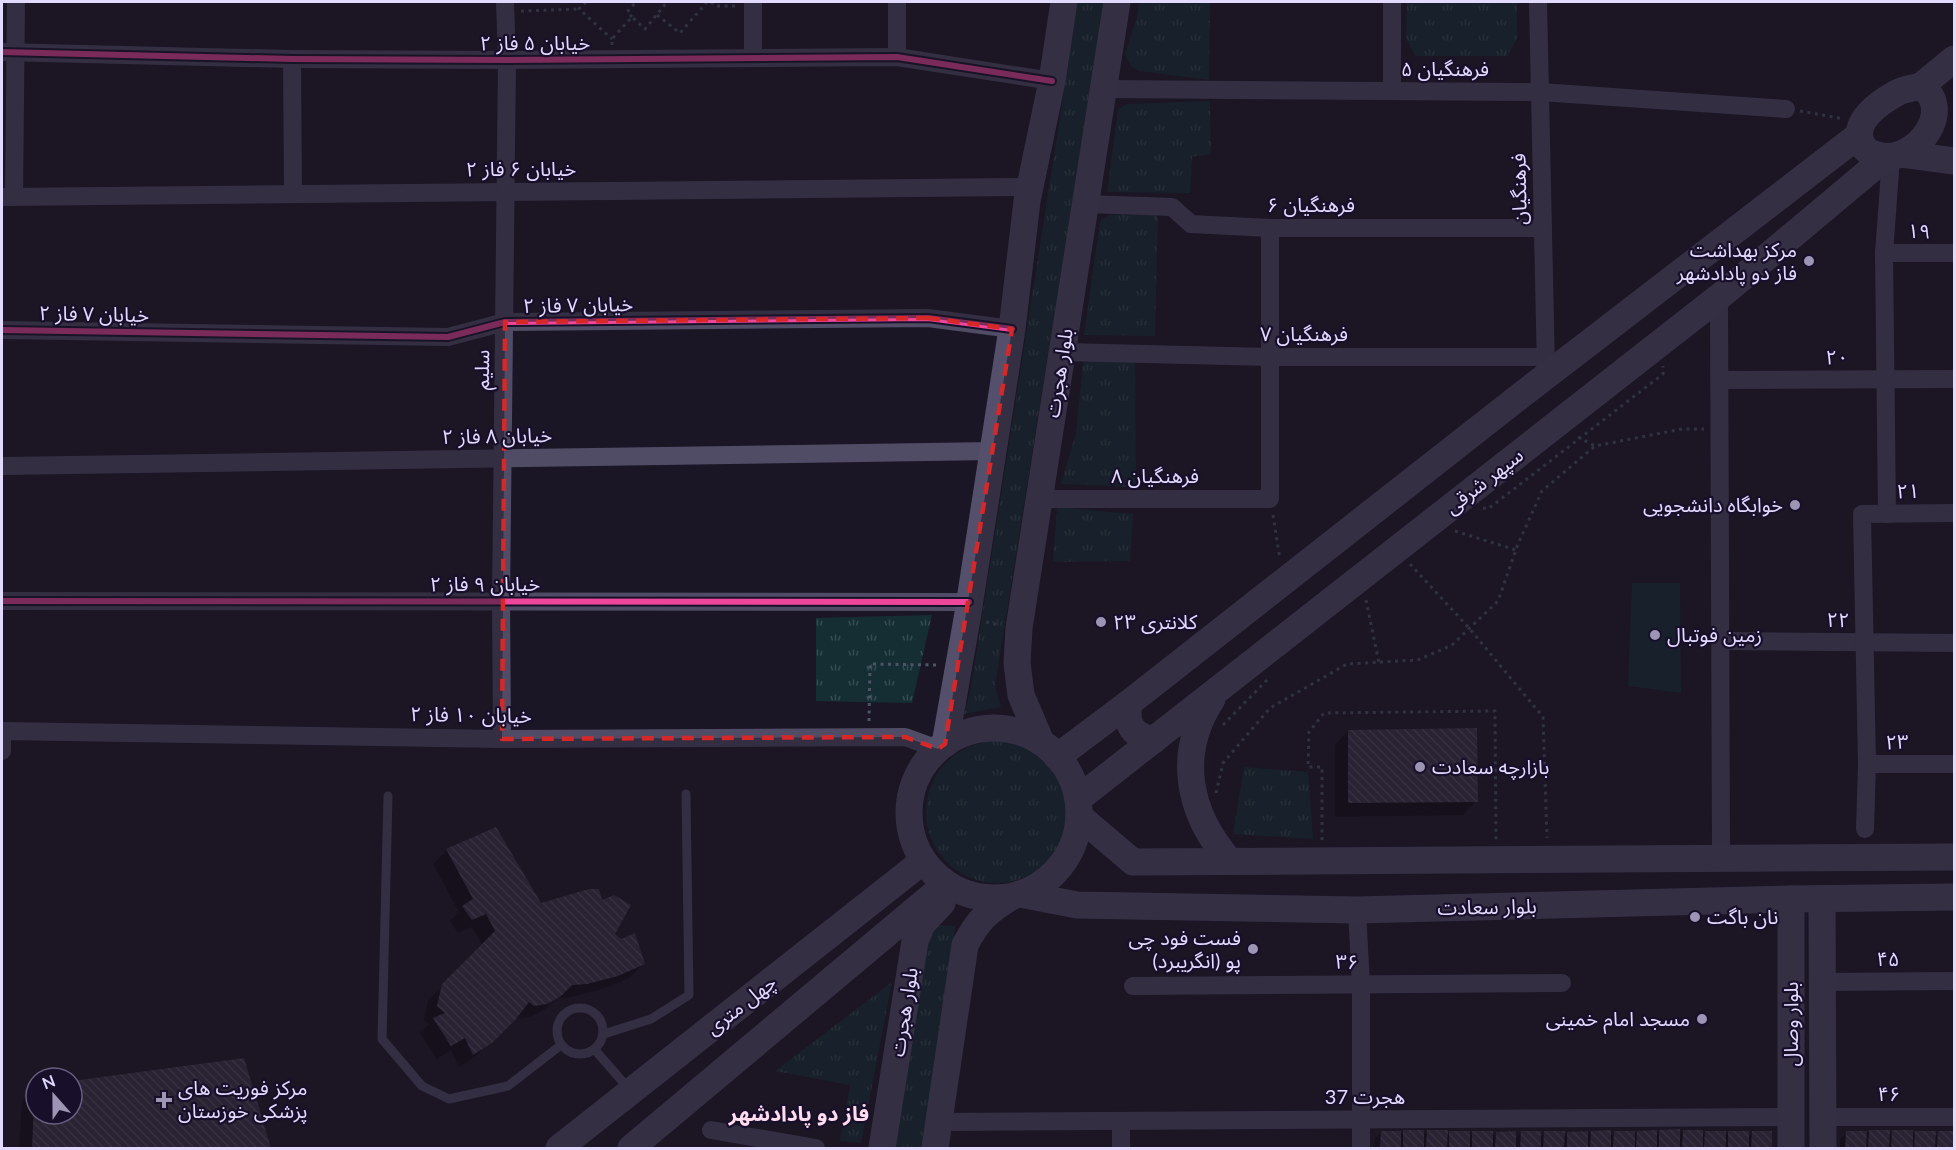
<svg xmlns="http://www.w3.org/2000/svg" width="1956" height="1150" font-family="Lato,'Noto Sans Arabic',sans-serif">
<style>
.grass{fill:url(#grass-tufts)}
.pitch{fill:#142e33}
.shadow{fill:#0007}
.building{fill:url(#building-back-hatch)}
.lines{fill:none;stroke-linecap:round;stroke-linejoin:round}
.path{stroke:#4a5566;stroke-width:3;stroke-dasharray:3 4.5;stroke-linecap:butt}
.lane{stroke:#504c65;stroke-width:9}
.street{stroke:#504c65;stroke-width:18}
.secondary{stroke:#544f6b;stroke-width:27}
.cycleway-casing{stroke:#18102b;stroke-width:10}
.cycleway{stroke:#ed469a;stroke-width:6}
.marked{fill:none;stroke:#d62828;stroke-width:4.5;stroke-dasharray:12 8;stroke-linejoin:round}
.poi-dot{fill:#9c95b3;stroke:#18102b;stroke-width:2}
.labels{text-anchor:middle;stroke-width:4.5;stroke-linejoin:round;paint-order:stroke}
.street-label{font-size:20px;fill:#e2daff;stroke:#18102b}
.poi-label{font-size:20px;fill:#e2daff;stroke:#18102b;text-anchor:start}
.neighbourhood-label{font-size:21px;font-weight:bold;fill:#ffdcee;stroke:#18102b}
</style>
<defs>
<pattern id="grass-tufts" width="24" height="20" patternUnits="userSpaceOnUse" patternTransform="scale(1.5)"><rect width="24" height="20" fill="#142e33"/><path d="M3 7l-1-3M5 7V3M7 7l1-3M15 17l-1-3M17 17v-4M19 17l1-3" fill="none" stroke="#364c52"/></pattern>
<pattern id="building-back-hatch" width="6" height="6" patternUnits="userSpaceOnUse" patternTransform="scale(1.5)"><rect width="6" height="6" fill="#3a3446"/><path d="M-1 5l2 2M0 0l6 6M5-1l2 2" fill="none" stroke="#565162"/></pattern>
</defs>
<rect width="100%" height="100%" fill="#1b1625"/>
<g class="grass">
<path d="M1078,2H1104L995,686L1001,707L959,715L967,704L971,687Z"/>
<path d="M1139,2H1210L1209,80L1139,71L1130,65L1125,54L1137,17Z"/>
<path d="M1407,2H1517V38L1508,56H1415L1406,38Z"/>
<path d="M1210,101L1211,154L1192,157L1190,193L1107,192L1118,109L1127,104Z"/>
<path d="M1158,214L1155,336L1084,335L1100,221L1109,215Z"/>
<path d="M1084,353L1135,354L1136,487L1061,484L1076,433Z"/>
<path d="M1057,507L1133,514L1130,561L1053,562Z"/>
<path d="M932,615L912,703L816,701V618Z"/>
<circle cx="997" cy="812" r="71"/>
<path d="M1244,767L1308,772L1313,839L1233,834Z"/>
<path d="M938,925L955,926L953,954L922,1148H895L930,929Z"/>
<path d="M892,982L861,1143L840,1141L850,1085L775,1071Z"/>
</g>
<path class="pitch" d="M1632,583H1680L1681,693L1628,686Z"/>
<g class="shadow">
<path d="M1348,731L1476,801L1463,815L1335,817V745Z"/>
<path d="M447,850L541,904L613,934L643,964L629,978L602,989L572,997L557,998L545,1009L531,1017L520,1019L516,1017L476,1056L459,1067L451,1050L437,1059L420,1033L429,1024L424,1020L428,1000L483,946L472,927L458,933L450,921L459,912L433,864Z"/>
<path d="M243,1060L270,1148H19L22,1101L36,1087V1114H72V1082Z"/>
<path d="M1404,1131L1422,1136L1427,1131L1446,1137L1450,1133L1468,1137L1473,1133L1491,1138L1496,1133L1515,1139L1521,1133L1540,1137L1545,1133L1563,1138L1568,1133L1586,1137L1591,1132L1610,1137L1615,1132L1634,1135L1637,1132L1656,1135L1660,1131L1679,1136L1683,1131L1702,1136L1706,1132L1724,1137L1729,1132L1747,1138L1752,1133L1771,1132V1148H1374L1375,1139L1381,1132L1400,1136Z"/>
<path d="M1869,1131L1888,1137L1893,1132L1912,1136L1915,1133L1934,1138L1939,1133H1954V1148H1840V1139L1847,1133L1865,1136Z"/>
</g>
<g class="building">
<path d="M1477,728L1478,802L1348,803V730Z"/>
<path d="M496,827L541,903L589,889H599L602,900L614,895L631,905L615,934L621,939L635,933L645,964L618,976L587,984L572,985L561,996L547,1004L534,1006L529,1002L516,1019L492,1043L473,1055L465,1038L451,1046L433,1018L445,1013L437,1006L442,984L495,931L486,914L472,920L462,906L473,899L446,849Z"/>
<path d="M244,1058L271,1148H32L34,1103H36V1114H72V1081Z"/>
<path d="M1680,1129V1148H1659V1130Z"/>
<rect x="1403" y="1130" width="21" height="18"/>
<path d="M1427,1130H1448L1447,1148H1426Z"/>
<path d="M1611,1130V1148H1590L1591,1131Z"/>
<path d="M1657,1130V1148H1636L1637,1131Z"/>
<path d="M1683,1130H1703V1148H1682Z"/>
<path d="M1869,1130H1890L1889,1148H1868Z"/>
<path d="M1892,1130H1913V1148H1891Z"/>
<path d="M1381,1131H1401V1148H1380Z"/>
<rect x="1449" y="1131" width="21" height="17"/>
<rect x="1472" y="1131" width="21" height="17"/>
<path d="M1516,1131V1148H1495L1496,1132Z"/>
<path d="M1521,1131H1541V1148H1520Z"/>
<path d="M1544,1131H1565L1564,1148H1543Z"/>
<path d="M1588,1131V1148H1567V1132Z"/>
<path d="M1614,1131H1635V1148H1613Z"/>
<path d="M1705,1131H1726V1148H1704Z"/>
<rect x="1728" y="1131" width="21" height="17"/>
<path d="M1752,1131H1772V1148H1751Z"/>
<path d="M1846,1131H1867L1866,1148H1845Z"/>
<path d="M1915,1131H1936L1935,1148H1914Z"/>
<path d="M1938,1131H1954V1148H1937Z"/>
</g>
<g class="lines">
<g class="path">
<path d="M586,2L579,9L612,39"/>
<path d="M711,2L716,6H736"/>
<path d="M521,11L579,9"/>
<path d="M657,15L680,33L707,2"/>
<path d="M632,17L627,12L636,2"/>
<path d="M612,45V39L632,17L645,29L667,2"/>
<path d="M1800,111L1844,119"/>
<path d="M1578,437L1595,446"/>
<path d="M1483,508L1488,509L1663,374V366"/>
<path d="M1273,515L1280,559"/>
<path d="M1455,531L1516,550"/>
<path d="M1410,564L1469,628L1543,717L1547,838"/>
<path d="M1366,600L1379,663"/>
<path d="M986,622L1000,625"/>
<path d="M869,721L870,664L939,665"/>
<path d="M1223,725L1269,678"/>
<path d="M1216,793L1223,763L1270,708L1347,664L1418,660L1452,645L1498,601L1518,544L1542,491L1595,446L1682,429H1704"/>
<path d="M1322,840V767H1308L1309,732L1324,713L1495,711L1496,841"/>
</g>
<g class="lane">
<path d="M388,796L382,1039L422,1086L449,1099L508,1086L561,1045"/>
<circle cx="580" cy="1031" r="23"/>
<path d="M604,1034L651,1019L689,995L686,794"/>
<path d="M595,1050L629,1089"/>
</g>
<g class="street">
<path d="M897,2V57"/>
<path d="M1538,2L1546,369"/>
<path d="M2,52L292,59L507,60L897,57L1052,81"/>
<path d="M753,58V2"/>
<path d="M292,59L293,193"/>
<path d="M1104,89L1540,92L1786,109"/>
<path d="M1392,91V2"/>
<path d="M2,197L1029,187"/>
<path d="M14,197L16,2"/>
<path d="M1086,204L1172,207L1191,224L1270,228H1543"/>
<path d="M1884,253H1954"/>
<path d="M1719,297L1721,859"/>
<path d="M2,330L448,337L505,322L928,318L1012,329"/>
<path d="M1063,352L1270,357H1545"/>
<path d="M1720,380L1954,379"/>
<path d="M2,466L993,451"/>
<path d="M1039,499H1270V228"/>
<path d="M1887,514L1884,253L1891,158"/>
<path d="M2,601L969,602"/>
<path d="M1721,641L1954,643"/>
<path d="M2,731L502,739L905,737L938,749"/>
<path d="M502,739L501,600L507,60L505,2"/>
<path d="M2,751V731"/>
<path d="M1867,764L1862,514L1954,513"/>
<path d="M1865,829L1867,764H1954"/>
<path d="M1357,910L1361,985V1148"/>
<path d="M1823,982L1954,981"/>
<path d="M1133,986L1562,983"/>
<path d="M1823,1117H1954"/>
<path d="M1121,1121V1148"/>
<path d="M939,1122L1791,1117"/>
<path d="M711,1130L816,1148"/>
</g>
<g class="secondary">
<path d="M1921,86C1956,111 1915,162 1882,156C1872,154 1865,152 1861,142C1853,121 1879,103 1895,94C1902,89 1913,88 1921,86Z"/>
<path d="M1921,86L1954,59"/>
<path d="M1902,154L1954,161"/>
<path d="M1212,699C1176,754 1188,813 1229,860"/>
<path d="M1129,703C1125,725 1133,736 1154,740"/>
<circle cx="994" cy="813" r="85"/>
<path d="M1041,742L1021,695L1017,663L1019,628L1117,2"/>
<path d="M945,744L967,619L1012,329L1027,201L1052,81L1064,2"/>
<path d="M1057,757L1129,703L1515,400L1859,135"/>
<path d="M1078,799L1719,297L1886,157"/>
<path d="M1079,816L1133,862L1954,857"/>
<path d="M1020,894L1077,905L1357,910L1791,899L1954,897"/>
<path d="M1791,899V1148"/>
<path d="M1822,899L1823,1148"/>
<path d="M559,1148L923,861"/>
<path d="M631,1148L946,884"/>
<path d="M882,1148L915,941L922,924L942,903"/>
<path d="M935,1148L965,945C978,920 988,911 1011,897"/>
</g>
<defs>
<g id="cycleway">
<path d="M2,52L292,59L507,60L897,57L1052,81"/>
<path d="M2,330L448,337L505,322L928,318L1012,329"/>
<path d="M2,601L969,602"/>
</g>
</defs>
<use href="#cycleway" class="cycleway-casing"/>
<use href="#cycleway" class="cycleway"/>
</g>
<path d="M0 0H1956V1150H0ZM928,318L1012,329L945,744L938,749L905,737L502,739L505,322Z" fill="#1b1625" fill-opacity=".55" fill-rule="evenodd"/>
<path class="marked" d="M928,318L1012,329L945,744L938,749L905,737L502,739L505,322Z"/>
<g class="poi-dot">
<circle cx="1809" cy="261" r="6"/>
<circle cx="1795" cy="505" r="6"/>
<circle cx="1101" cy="622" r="6"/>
<circle cx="1655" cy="635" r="6"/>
<circle cx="1420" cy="767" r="6"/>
<circle cx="1695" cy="917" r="6"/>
<circle cx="1253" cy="949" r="6"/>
<circle cx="1702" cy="1019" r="6"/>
<path d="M161 1091h6v6h6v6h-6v6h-6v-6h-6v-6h6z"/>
</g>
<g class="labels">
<g class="street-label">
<text x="535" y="50">خیابان ۵ فاز ۲</text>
<text x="1445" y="76">فرهنگیان ۵</text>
<text x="521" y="176">خیابان ۶ فاز ۲</text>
<text transform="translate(1519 189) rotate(-91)" y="7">فرهنگیان</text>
<text x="1311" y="212">فرهنگیان ۶</text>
<text x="1919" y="238">۱۹</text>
<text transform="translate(578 305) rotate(-1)" y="7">خیابان ۷ فاز ۲</text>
<text transform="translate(94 314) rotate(1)" y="7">خیابان ۷ فاز ۲</text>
<text x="1304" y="341">فرهنگیان ۷</text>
<text x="1837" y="364">۲۰</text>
<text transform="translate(482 370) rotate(-89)" y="7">سلیم</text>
<text transform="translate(1059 373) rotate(-81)" y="7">بلوار هجرت</text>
<text transform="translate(497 436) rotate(-1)" y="7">خیابان ۸ فاز ۲</text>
<text x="1155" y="483">فرهنگیان ۸</text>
<text transform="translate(1484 481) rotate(-38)" y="7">سپهر شرقی</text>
<text x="1908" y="498">۲۱</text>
<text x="485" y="591">خیابان ۹ فاز ۲</text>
<text transform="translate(1838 620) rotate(1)" y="7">۲۲</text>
<text transform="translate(471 715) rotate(1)" y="7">خیابان ۱۰ فاز ۲</text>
<text x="1897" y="749">۲۳</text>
<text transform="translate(1487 907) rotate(-1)" y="7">بلوار سعادت</text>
<text x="1888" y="966">۴۵</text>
<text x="1347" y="969">۳۶</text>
<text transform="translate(741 1005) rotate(-38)" y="7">چهل متری</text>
<text transform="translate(904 1012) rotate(-81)" y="7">بلوار هجرت</text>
<text transform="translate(1791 1024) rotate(-90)" y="7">بلوار وصال</text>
<text x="1889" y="1101">۴۶</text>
<text x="1365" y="1104">هجرت 37</text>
</g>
<g class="poi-label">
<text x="1797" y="257" text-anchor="end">مرکز بهداشت<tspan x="1797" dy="23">فاز دو پادادشهر</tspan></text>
<text x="1783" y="512" text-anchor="end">خوابگاه دانشجویی</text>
<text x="1113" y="629">کلانتری ۲۳</text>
<text x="1667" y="642">زمین فوتبال</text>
<text x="1432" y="774">بازارچه سعادت</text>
<text x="1707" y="924">نان باگت</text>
<text x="1241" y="945" text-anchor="end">فست فود چی<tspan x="1241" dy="23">پو (انگریبرد)</tspan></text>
<text x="1690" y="1026" text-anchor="end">مسجد امام خمینی</text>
<text x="178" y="1095">مرکز فوریت های<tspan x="178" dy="23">پزشکی خوزستان</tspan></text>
</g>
<g class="neighbourhood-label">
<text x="799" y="1121">فاز دو پادادشهر</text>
</g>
</g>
<rect width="1956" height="1150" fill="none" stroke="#e2daff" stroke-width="6"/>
<g transform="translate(54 1096) rotate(339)"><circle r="28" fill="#18102b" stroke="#696180" stroke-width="1.5"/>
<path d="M0-4.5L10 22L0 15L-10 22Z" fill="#9c95b3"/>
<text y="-9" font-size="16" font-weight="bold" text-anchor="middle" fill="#e2daff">N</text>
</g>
</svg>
